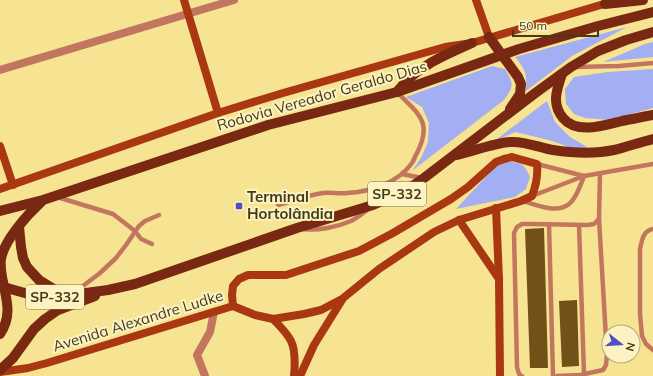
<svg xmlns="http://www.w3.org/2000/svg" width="653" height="376" font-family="Mulish,sans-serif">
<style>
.green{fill:#a4aef2}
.building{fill:#725119}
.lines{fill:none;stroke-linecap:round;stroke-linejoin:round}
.lane{stroke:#c2765f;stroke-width:4.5}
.street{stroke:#c2765f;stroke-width:8}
.secondary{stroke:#a93812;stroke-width:8}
.primary{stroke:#792911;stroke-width:10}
.poi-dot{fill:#4e4fc5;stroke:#fcf2c2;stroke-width:1.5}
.labels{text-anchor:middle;stroke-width:4;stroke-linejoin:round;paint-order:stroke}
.shield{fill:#fcf2c2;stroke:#7a724c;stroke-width:1}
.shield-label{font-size:14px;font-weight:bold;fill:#433b19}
.street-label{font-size:15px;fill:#433b19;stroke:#fcf2c2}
.poi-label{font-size:15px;font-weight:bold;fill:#433b19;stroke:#fcf2c2;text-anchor:start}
</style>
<rect width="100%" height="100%" fill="#f7e492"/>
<g class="green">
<path d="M627,27L572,56L526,91C527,74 526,70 515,57Z"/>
<path d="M653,42V57L603,62L645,44Z"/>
<path d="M492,66L505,69C514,84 514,86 504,100L412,171L421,158L428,142L429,123L422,107L406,97Z"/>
<path d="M653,69V108L609,120L585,118L574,114L566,104L565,89L574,77L608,72Z"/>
<path d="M547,101L555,122L570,137L592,150L569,147L549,140L515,132L493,142Z"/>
<path d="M508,161C522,164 524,163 530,177L526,189L515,197L456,209L495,167Z"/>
</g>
<g class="building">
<path d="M544,228L548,368H530L525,229Z"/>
<path d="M577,300L579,366L562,367L559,301Z"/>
</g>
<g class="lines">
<g class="lane">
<path d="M575,67L619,66L653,63"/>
<path d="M537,164L584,176"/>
<path d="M402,174L422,178"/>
<path d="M532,196L584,176L653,164"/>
<path d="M57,197L113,214L135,231L141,239L152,244"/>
<path d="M523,201C536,205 557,214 569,204C576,199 581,184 584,176"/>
<path d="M278,205C293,201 308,195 323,193C331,192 339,194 347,193C370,192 398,183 412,163C414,160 415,156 417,153C433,121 418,114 398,93"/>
<path d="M549,224L553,376"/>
<path d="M579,225L584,374"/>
<path d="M303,229C318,231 337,227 351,221C357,218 362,214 367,210"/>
<path d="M653,229C643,231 642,240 640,249V314L642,336L646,344L653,350"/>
<path d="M75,292L100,273L116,258L126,245L139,226L145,221L159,215"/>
<path d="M522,376L519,374L517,367L514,233L517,227L522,224H532L588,225L594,224L599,219"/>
<path d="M557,376L580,375L603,370L606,365L607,355L599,219L600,173"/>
</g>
<g class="street">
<path d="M0,70L234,0"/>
<path d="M205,376L197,355L210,332L214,312"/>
</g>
<g class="secondary">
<path d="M184,0L218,113"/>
<path d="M476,0L489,37"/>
<path d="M0,146L13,185"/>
<path d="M0,189L218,113L283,93L445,47L472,43L611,2"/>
<path d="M496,208L499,280L500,376"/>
<path d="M459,220L499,279"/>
<path d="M273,319C279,325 287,333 291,341C296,351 295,365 294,376"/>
<path d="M0,372L28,368L47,363L233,306L255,315L273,319L304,314L321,310L342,299L379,269L434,232L459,220L521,201L532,196C536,186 538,175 537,164L512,157L504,159L496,162L468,187L451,199L393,233L359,251L286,275H248L239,279L233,286L232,295L233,306"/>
<path d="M300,376L314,345L342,300"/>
</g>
<g class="primary">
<path d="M605,4L643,0"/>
<path d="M489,37L518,77L521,84L520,94L510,109"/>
<path d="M562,74C557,89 551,104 563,118C577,135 605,125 622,121C633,119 643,117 653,115"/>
<path d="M397,92C415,67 445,55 472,43"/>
<path d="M457,155C474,151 494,143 511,142C525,141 540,148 553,150C573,153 595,154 614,150C627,147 640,142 653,139"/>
<path d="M0,211L43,200L268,125L397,92L519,49L598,26L653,12"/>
<path d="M19,227L21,247L23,258L27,267L39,280L65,296"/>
<path d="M0,286L39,297H57L108,290L135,284L297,228L373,205L394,196L408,189L424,178L534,94L571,67L598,51L626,40L653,32"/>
<path d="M0,334C13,315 6,298 2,277C1,271 0,265 1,259C4,240 28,214 42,201"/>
<path d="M0,370L13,358L34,329L45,319L58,310L95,296"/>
</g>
</g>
<rect class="poi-dot" x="235" y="202" width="8" height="8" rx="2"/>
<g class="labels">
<g class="shield">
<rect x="368" y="182" width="58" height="24" rx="3"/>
<rect x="26" y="285" width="58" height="24" rx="3"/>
</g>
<g class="shield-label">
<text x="397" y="199">SP-332</text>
<text x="55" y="302">SP-332</text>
</g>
<g class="street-label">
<text transform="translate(322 96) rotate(-16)" y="5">Rodovia Vereador Geraldo Dias</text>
<text transform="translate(138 321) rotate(-17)" y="5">Avenida Alexandre Ludke</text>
</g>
<g class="poi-label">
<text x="247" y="202">Terminal<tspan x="247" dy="17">Hortolândia</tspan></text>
</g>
</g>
<g transform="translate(621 344) rotate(107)"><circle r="19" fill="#fcf2c2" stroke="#b2a97e"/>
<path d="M0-3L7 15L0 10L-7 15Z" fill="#4e4fc5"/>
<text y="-6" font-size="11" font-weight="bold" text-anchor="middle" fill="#433b19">N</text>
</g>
<path d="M513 30v6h85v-6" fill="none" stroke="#433b19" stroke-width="2"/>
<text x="519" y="30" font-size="12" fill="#433b19" stroke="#fcf2c2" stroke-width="3" paint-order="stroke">50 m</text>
</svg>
